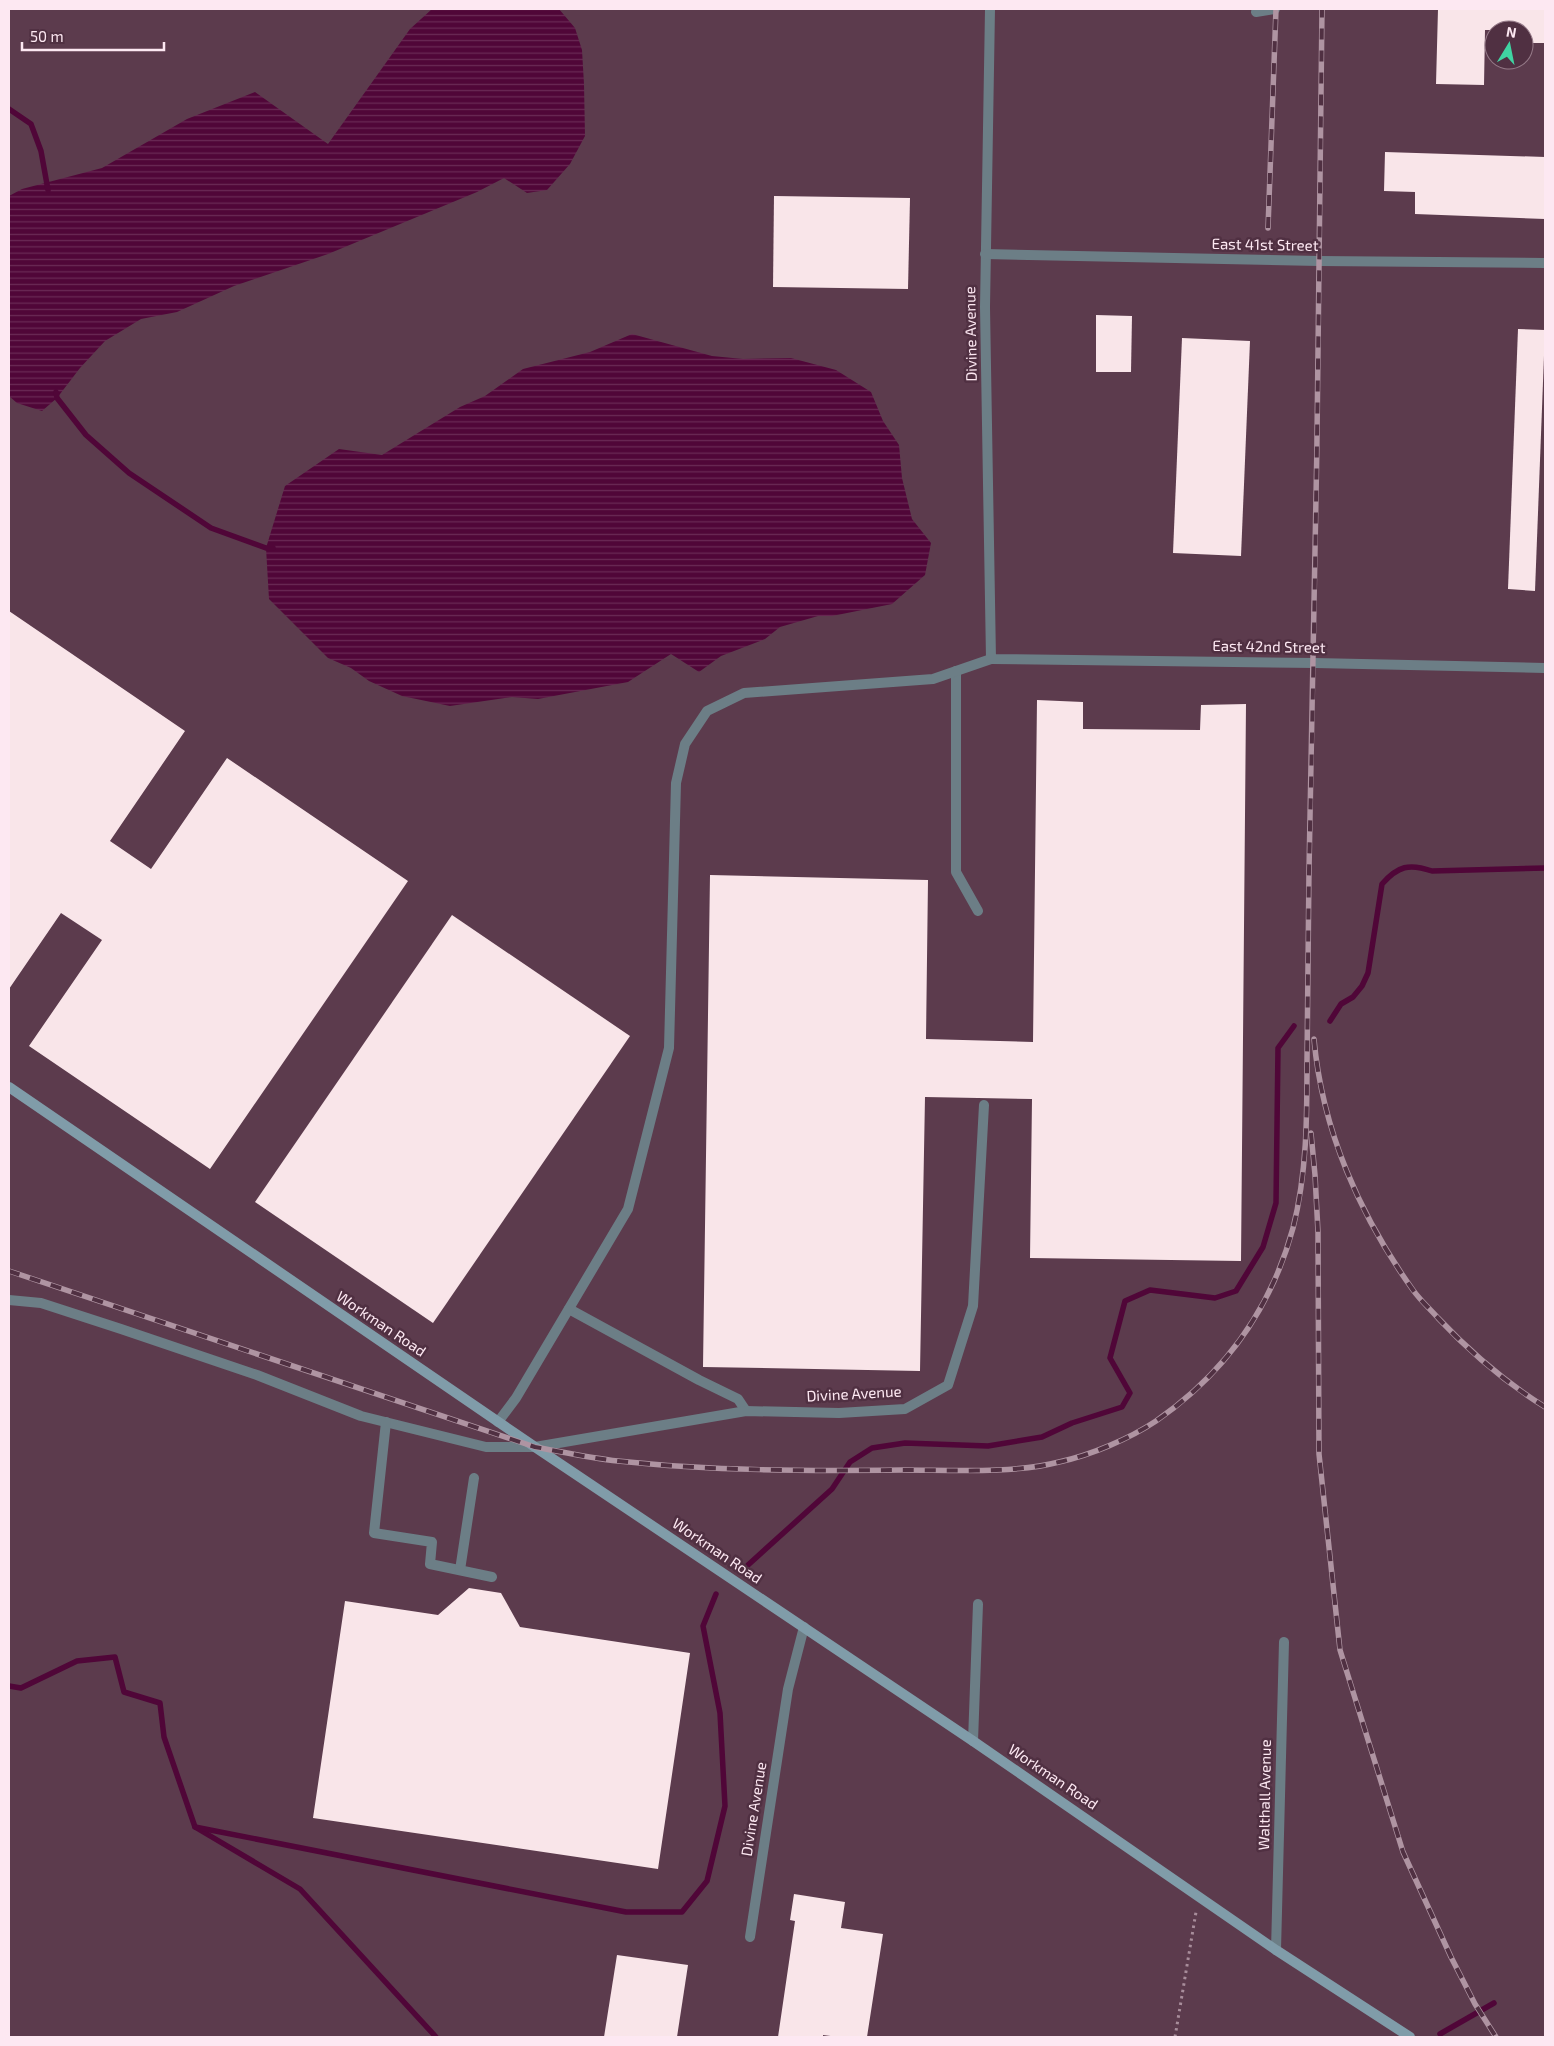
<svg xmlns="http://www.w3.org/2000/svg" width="1554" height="2046" font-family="'Exo 2',sans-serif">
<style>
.water{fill:url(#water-rules)}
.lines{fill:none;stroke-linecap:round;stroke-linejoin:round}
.stream{stroke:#500638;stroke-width:5.5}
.building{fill:#f9e5e9}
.path{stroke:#a88d9b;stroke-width:3;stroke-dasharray:2.5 4;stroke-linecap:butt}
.lane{stroke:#6c7e86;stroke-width:10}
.street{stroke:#6c7e86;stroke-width:10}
.secondary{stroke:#809ca9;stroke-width:10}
.rail-casing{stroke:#af94a2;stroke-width:5.5}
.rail{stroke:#503042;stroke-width:4;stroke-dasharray:11;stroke-linecap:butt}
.labels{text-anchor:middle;stroke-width:5;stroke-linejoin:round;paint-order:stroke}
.street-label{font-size:15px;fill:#fde8f2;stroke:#503042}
</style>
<defs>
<pattern id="water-rules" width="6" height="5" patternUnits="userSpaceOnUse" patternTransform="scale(1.25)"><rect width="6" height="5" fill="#500638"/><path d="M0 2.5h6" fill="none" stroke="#6a2a55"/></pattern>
</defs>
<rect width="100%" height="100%" fill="#5c3b4d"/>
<g class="water">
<path d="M432,9H559L575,28L582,50L584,84L585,136L570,164L547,190L527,193L504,178L477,192L328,254L234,286L177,312L141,319L105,341L80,368L57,398L42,411L17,403L9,396V196L22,189L102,168L187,119L255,92L328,144L410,29Z"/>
<path d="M632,334L712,356L743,359L791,358L836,370L871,392L883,421L899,445L902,478L912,519L931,543L925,575L892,604L832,616H818L780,627L765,639L721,656L699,672L671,654L628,682L538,699L512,697L450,706L402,696L369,681L351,668L328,658L269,599L266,548L285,486L339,449L382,455L460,407L485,396L523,369L590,352Z"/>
</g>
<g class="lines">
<g class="stream">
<path d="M9,109L31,124L41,151L48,190"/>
<path d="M56,392L57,398L86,435L129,473L211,528L266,548H273"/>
<path d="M1330,1021L1341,1004L1353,997L1362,986L1368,973L1382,884C1398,866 1409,863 1432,871L1545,868"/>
<path d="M748,1565L832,1489L850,1462L872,1448L905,1443L988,1446L1042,1437L1072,1423L1122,1407L1130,1393L1110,1358L1125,1301L1150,1290L1215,1298L1236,1291L1263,1247L1276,1203L1278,1048L1294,1026"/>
<path d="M9,1686L21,1688L77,1661L115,1657L124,1692L160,1703L164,1737L195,1827L300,1889L436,2037"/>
<path d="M195,1827L626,1912H682L707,1881L725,1806L720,1713L703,1626L716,1594"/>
<path d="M1440,2034L1494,2003"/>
</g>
</g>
<g class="building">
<path d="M1438,9H1545V43H1524V30H1485L1484,85L1436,84Z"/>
<path d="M1385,152L1545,157V219L1415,214V192L1384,191Z"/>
<path d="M774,196L910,198L908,289L773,287Z"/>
<path d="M1096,315L1132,316L1131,372H1096Z"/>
<path d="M1518,329L1545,330L1535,591L1508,589Z"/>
<path d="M1182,338L1250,341L1241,556L1173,553Z"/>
<path d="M9,611L185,731L110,841L151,869L227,758L408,881L210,1169L29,1046L102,940L61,913L9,989Z"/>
<path d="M1037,700L1083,702V729L1200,730L1201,705L1246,704L1241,1261L1030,1258L1032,1099L925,1097L920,1371L703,1367L710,875L928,880L926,1039L1033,1042Z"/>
<path d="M452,915L630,1036L433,1323L255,1202Z"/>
<path d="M469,1588L501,1593L520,1627L690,1653L658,1869L313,1818L345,1601L438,1615Z"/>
<path d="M794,1894L845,1902L841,1928L883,1934L867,2037H838L823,2035V2037H778L795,1921L790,1920Z"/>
<path d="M617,1955L688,1965L677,2037H604Z"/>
</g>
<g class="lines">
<path class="path" d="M1175,2037L1196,1912"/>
<g class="lane">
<path d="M1256,12L1275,9"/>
<path d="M956,671V872L978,911"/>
<path d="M9,1300L41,1303L121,1329L257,1375L361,1416L486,1447H535"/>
<path d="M569,1309L699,1380L738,1399L746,1411"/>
<path d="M386,1422L374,1533L432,1542L430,1564L492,1577"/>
<path d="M498,1422L516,1398L628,1209L669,1048L676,783L685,744L707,711L744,693L933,679L991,659"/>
<path d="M460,1570L474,1478"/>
</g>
<g class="street">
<path d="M990,9L985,307L991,659L1315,663L1545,668"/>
<path d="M985,254L1319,261L1545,263"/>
<path d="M535,1447L746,1411L839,1413L905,1409L948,1385L973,1306L984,1105"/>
<path d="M973,1741L978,1604"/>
<path d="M750,1937L788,1689L804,1627"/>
<path d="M1276,1950L1284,1642"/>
</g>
<path class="secondary" d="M9,1087L535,1447L973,1741L1276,1950L1410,2037"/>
<defs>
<g id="rail">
<path d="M1268,228L1276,9"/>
<path d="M1314,1039C1322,1130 1360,1216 1413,1290C1420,1300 1430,1309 1438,1318C1470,1352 1505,1382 1545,1407"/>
<path d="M1311,1133L1315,1175L1318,1232L1319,1454L1340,1650L1403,1852L1451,1957L1475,2004L1496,2037"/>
<path d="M9,1271L535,1447C563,1452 590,1458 618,1461C712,1471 808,1471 902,1470C950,1470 1013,1474 1059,1462C1091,1455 1129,1439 1156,1421C1224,1374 1271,1309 1293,1228C1307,1173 1307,1117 1307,1061C1308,998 1308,935 1309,871C1316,584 1319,296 1322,9"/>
</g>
</defs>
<use href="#rail" class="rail-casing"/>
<use href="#rail" class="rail"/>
</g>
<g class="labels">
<g class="street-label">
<text transform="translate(1265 245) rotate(1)" y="5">East 41st Street</text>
<text transform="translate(971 334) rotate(-91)" y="5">Divine Avenue</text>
<text transform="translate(1269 647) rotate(1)" y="5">East 42nd Street</text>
<text transform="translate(381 1324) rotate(34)" y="5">Workman Road</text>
<text transform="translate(854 1394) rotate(-3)" y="5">Divine Avenue</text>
<text transform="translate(717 1551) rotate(34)" y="5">Workman Road</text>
<text transform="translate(1053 1777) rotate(34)" y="5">Workman Road</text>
<text transform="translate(1265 1795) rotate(-89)" y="5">Walthall Avenue</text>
<text transform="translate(754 1809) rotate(-81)" y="5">Divine Avenue</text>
</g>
</g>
<rect width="1554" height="2046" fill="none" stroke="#fde8f2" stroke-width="20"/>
<g transform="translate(1509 45) rotate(10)"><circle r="24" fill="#503042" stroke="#957a88"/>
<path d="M0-4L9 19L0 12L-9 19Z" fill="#40d4a2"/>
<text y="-8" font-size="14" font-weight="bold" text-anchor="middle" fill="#fde8f2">N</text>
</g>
<path d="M22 42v8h142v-8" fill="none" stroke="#fde8f2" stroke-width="2.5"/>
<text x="30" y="42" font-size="15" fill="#fde8f2" stroke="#503042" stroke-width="4" paint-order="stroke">50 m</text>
</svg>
